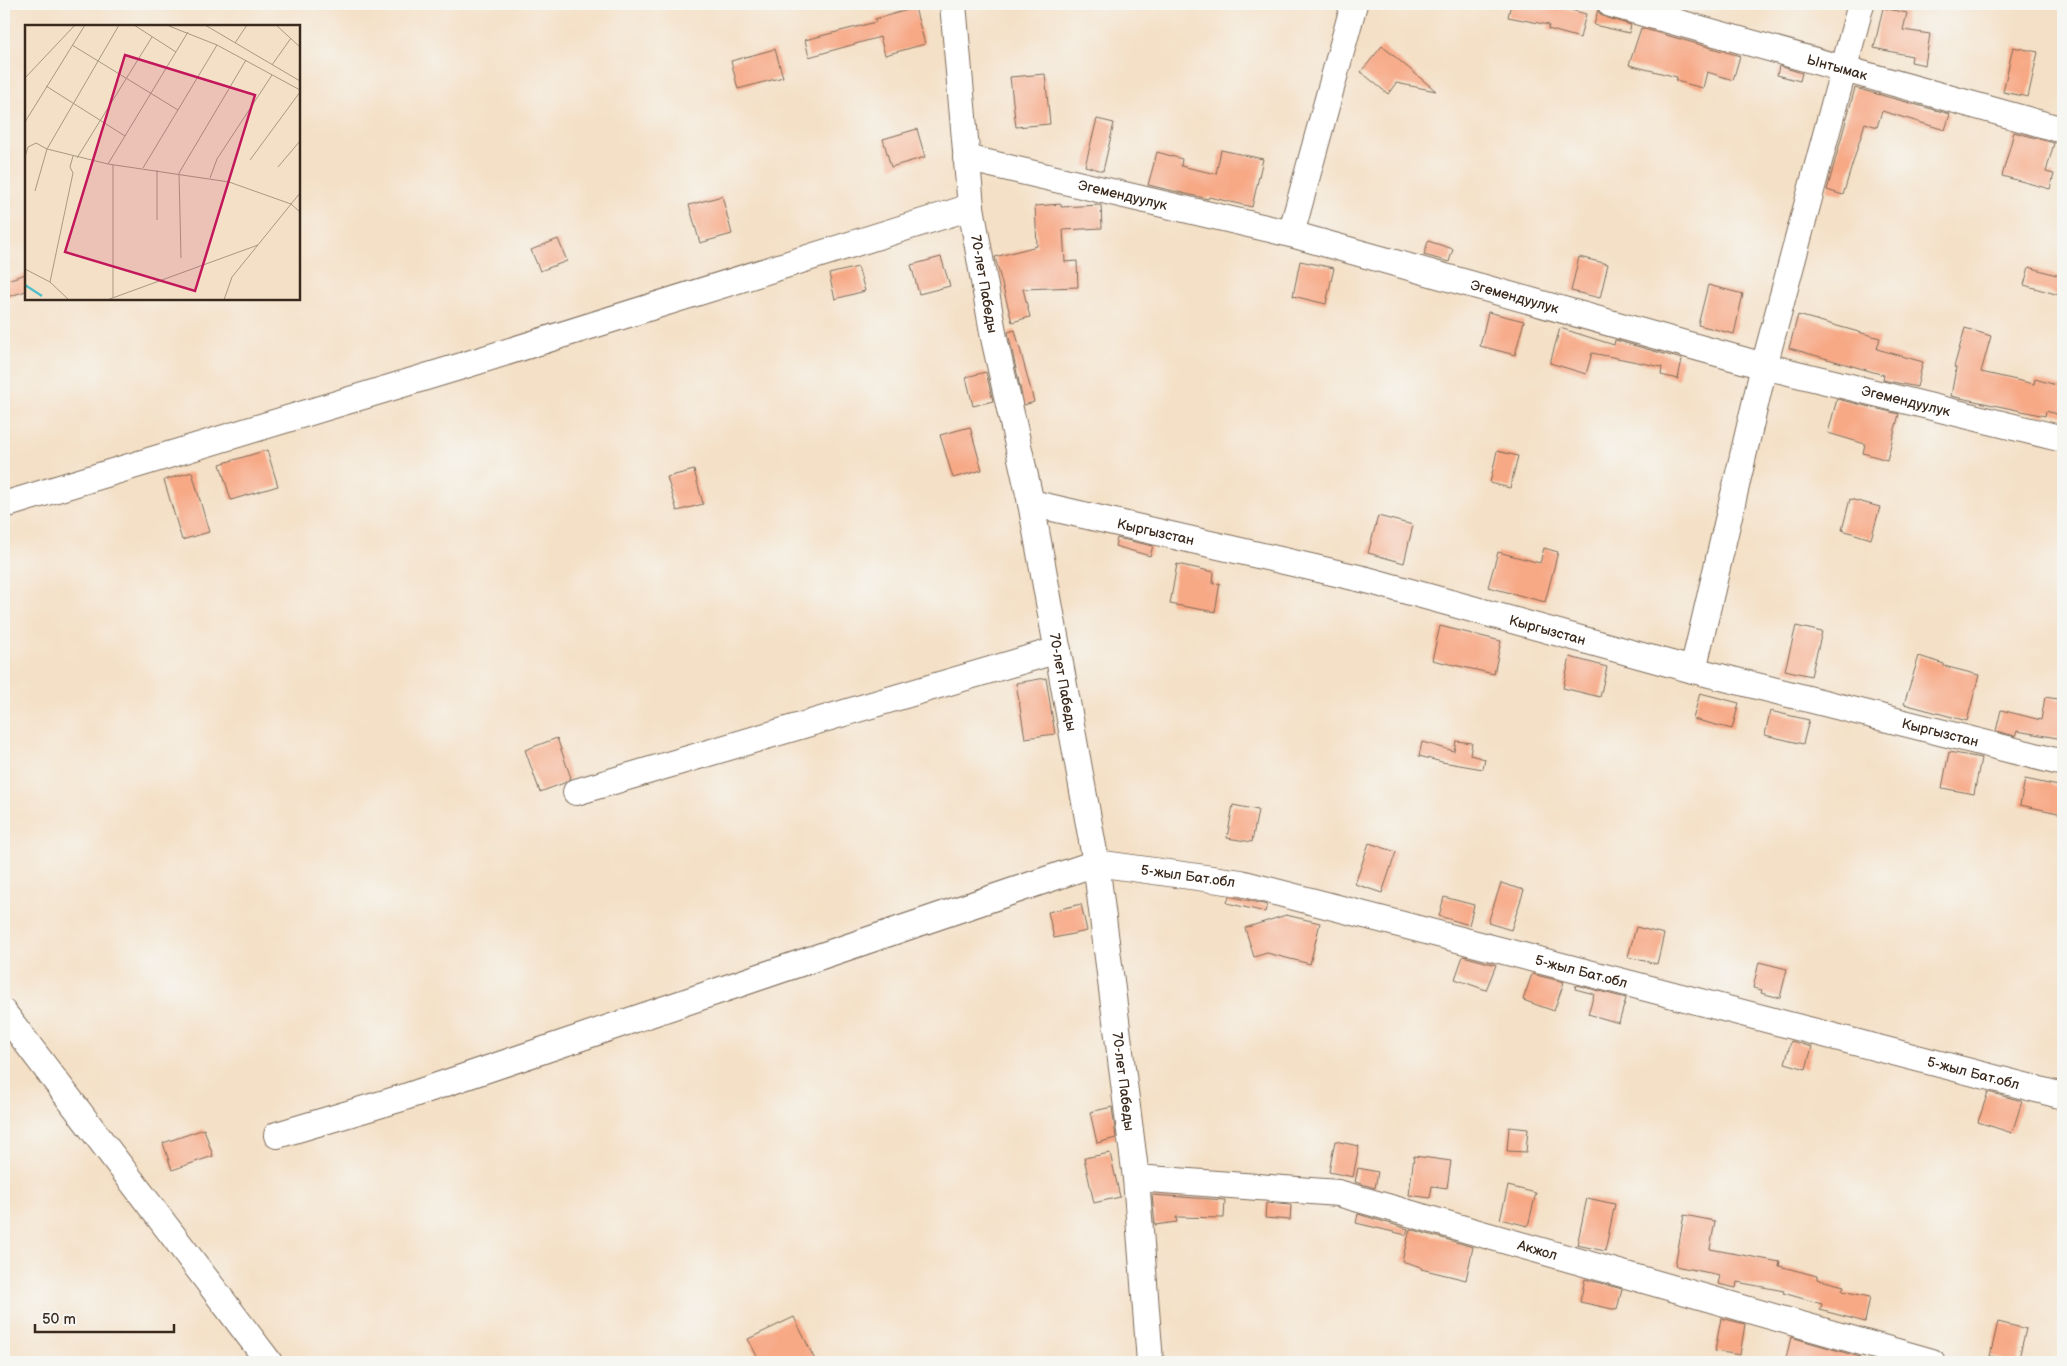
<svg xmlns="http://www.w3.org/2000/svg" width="2067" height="1366" font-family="'Balsamiq Sans',sans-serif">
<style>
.building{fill:#f7a885}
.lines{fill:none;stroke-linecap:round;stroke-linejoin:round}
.minor-casing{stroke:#7c6a59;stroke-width:28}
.minor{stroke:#fff;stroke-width:26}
.labels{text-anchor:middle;stroke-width:4;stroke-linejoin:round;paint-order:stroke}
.street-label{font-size:14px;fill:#3b2a1e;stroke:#f6f6f2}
.inset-river{fill:none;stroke:#51beca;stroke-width:2.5}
.inset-road{fill:none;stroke:#aa9783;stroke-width:1}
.view{fill:#c2185b;fill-opacity:0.15;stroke:#c2185b;stroke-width:2.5}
.inset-edge{fill:none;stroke:#3b2a1e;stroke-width:2.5}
</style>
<rect width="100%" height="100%" fill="#f6f6f2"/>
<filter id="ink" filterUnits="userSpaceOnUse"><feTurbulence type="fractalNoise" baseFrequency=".02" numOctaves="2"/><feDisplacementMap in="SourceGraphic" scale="10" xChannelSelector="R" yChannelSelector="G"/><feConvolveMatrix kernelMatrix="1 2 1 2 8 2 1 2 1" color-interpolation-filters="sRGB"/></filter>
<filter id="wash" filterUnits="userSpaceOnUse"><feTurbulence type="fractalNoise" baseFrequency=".0096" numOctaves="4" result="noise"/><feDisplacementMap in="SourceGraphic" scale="20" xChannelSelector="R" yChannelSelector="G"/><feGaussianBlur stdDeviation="1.12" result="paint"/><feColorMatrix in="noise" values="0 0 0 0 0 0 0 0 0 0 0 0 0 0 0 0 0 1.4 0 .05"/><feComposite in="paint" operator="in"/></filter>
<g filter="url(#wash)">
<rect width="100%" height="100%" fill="#f4e0c6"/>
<g id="blocks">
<g class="building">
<path d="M1511,4H1549L1586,14L1580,38L1548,29L1549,25L1508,17Z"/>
<path d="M915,8L925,44L885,55L880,37L809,57L805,40L876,22L875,19Z"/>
<path d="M1883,8L1907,13L1903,30L1930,34L1925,65L1911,62L1912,56L1874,48Z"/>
<path d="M1598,10L1601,15L1607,18L1631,25L1629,33L1594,25Z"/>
<path d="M1641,28L1740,56L1733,80L1707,72L1703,88L1676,81L1677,77L1629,65Z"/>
<path d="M1382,46L1436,91L1396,83L1388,94L1361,72Z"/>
<path d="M2013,47L2038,52L2028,97L2003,92Z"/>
<path d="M775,49L783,77L738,89L731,61Z"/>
<path d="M1779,66L1802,73L1800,81L1777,75Z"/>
<path d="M1045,74L1050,124L1016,127L1010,77Z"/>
<path d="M1855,88L1950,114L1945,130L1882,111L1877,127L1865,123L1843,195L1827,190Z"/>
<path d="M1097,119L1114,123L1103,171L1085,166Z"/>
<path d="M917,129L925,157L891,167L883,139Z"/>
<path d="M2014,132L2054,143L2046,172L2054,174L2050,189L2002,176Z"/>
<path d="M1221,150L1263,159L1252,207L1209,197L1208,199L1148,185L1157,152L1182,159L1181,166L1216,174Z"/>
<path d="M722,196L732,234L700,243L689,205Z"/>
<path d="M1061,204V207L1101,205L1102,228L1063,230L1065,262L1077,261L1078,287L1023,289L1030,317L1012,322L995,257L1037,246L1035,206Z"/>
<path d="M558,239L567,261L540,271L531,250Z"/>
<path d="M1428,241L1453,249L1449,262L1424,255Z"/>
<path d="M941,257L950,286L919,294L911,265Z"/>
<path d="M1579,257L1608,264L1600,298L1571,291Z"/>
<path d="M1300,261L1334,268L1326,304L1293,296Z"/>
<path d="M858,267L865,291L835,299L829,274Z"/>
<path d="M2029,267L2063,277L2059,295L2024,285Z"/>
<path d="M26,274V291L4,298V281Z"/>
<path d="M1708,285L1743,294L1734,334L1698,325Z"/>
<path d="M1488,312L1524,321L1515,355L1480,346Z"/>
<path d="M1798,315L1880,338L1877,349L1923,362L1917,387L1883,380L1884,375L1789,348Z"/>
<path d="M1560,328L1614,345L1615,340L1682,359L1678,379L1661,375L1662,367L1592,353L1586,374L1550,363Z"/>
<path d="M1965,328L1991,336L1981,372L2034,384L2035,379L2063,387V416L2046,411L2045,416L1951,396L1956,368L1954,367Z"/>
<path d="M1015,330L1034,402L1024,405L1008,332Z"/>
<path d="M986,372L993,401L973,406L966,377Z"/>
<path d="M1837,399L1899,414L1887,460L1863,453L1865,444L1828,433Z"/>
<path d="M970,427L982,470L953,478L940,435Z"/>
<path d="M267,450L278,486L231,500L220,464Z"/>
<path d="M1497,451L1518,456L1510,488L1490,483Z"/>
<path d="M694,470L703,504L677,511L667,477Z"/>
<path d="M192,472L209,532L182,540L164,480Z"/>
<path d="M1850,499L1880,507L1871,539L1842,530Z"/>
<path d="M1378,516L1413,525L1404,563L1368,553Z"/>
<path d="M1117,538L1153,546L1150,556L1115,546Z"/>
<path d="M1544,548L1558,552L1545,602L1488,587L1498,552L1540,563Z"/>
<path d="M1177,564L1214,572L1213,584L1220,583L1215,612L1170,604Z"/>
<path d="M1440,626L1501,641L1494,674L1432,660Z"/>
<path d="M1796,626L1822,632L1811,676L1785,670Z"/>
<path d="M1919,656L1944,664V666L1979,675L1967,721L1904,704Z"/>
<path d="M1570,657L1607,667L1600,697L1563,688Z"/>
<path d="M1046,678L1055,734L1025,738L1016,683Z"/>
<path d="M1700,693L1739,703L1732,729L1693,719Z"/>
<path d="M2045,697L2063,700V739L2017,731L2015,736L1996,731L2001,710L2041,720Z"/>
<path d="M1770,711L1809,720L1803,744L1765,735Z"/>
<path d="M557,738L571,778L564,783L540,792L525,750Z"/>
<path d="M1456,741L1472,743L1470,755L1485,759L1483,769L1442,762L1419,756L1422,742L1454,751Z"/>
<path d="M1949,752L1981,758L1974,794L1942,788Z"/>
<path d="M2025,779L2063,787V814L2020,805Z"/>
<path d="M1233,805L1258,810L1252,842L1227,838Z"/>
<path d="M1369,843L1396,852L1382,893L1355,884Z"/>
<path d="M1501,883L1524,890L1511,930L1488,923Z"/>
<path d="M1229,896L1267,905L1265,912L1227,903Z"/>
<path d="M1444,897L1474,905L1469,925L1439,916Z"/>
<path d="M1081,904L1087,931L1054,938L1048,912Z"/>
<path d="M1286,915L1320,923L1310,964L1267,953L1254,957L1245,928Z"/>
<path d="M1636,927L1664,934L1657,964L1628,957Z"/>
<path d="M1463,956L1496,965L1486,990L1455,979Z"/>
<path d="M1759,962L1787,969L1780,998L1761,993L1762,990L1753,988Z"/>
<path d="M1532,974L1564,982L1554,1011L1523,1000Z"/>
<path d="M1576,985L1626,998L1619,1023L1588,1014L1594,994L1575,989Z"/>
<path d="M1791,1041L1812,1047L1806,1069L1785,1063Z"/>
<path d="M1988,1092L2022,1101L2012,1133L1978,1122Z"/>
<path d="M1112,1107L1116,1138L1097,1143L1090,1112Z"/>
<path d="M1509,1127L1528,1129L1526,1152L1507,1151Z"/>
<path d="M204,1129L213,1156L172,1170L163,1143Z"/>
<path d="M1335,1141L1359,1146L1353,1177L1329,1172Z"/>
<path d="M1110,1153L1120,1197L1094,1203L1084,1158Z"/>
<path d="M1414,1156L1451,1161L1447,1188L1432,1186L1430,1198L1409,1195Z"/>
<path d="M1358,1168L1378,1172L1375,1188L1355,1182Z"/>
<path d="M1508,1186L1536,1193L1528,1226L1500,1219Z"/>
<path d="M1152,1195L1225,1200L1224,1218L1176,1217L1177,1222L1155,1225Z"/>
<path d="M1587,1198L1615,1204L1605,1251L1577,1245Z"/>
<path d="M1266,1203L1291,1205L1290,1220L1265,1218Z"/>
<path d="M1358,1214L1408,1229L1406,1235L1356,1223Z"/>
<path d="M1684,1215L1715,1221L1710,1249L1780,1262L1779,1266L1817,1276V1279L1844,1286L1842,1291L1870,1297L1865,1322L1820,1310L1822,1304L1783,1293L1784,1291L1737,1282L1736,1288L1718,1284L1720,1275L1675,1266Z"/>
<path d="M1410,1229L1473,1247L1466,1280L1421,1269V1267L1402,1261Z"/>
<path d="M1585,1279L1622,1289L1617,1310L1580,1302Z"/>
<path d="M794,1317L816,1362H760L748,1339Z"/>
<path d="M1721,1318L1745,1324L1740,1355L1715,1351Z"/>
<path d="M1998,1322L2026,1329L2018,1362L1990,1356Z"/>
<path d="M1791,1337L1860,1357L1858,1362H1785Z"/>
</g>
</g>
</g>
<g filter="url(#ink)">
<use href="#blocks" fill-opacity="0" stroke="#7c6a59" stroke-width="1"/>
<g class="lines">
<defs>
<g id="minor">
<path id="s1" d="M953,4L971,207L994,338L1031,503L1096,863L1136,1178L1150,1362"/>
<path id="s2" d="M1611,4L2063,130"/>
<path id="s3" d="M966,158L1291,234L1764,366L2063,439"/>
<path d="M1291,234L1354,4"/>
<path id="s4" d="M1031,503L1367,580L1693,670L2063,763"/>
<path d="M4,505L462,366L971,207"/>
<path d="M1693,670L1764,366L1861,4"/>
<path d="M576,792L1058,650"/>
<path d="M4,1013L269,1362"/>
<path id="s5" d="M277,1135L402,1098L1096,863L1241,883L2063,1096"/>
<path id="s6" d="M1136,1178L1338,1193L1932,1362"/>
</g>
</defs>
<use href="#minor" class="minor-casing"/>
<use href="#minor" class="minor"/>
</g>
</g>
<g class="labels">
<g class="street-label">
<text dy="5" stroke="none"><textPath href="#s2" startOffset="235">Ынтымак</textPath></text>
<text dy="5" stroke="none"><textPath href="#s3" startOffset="161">Эгемендуулук</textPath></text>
<text dy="5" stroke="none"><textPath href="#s1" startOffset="282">70-лет Пабеды</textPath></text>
<text dy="5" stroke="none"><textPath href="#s3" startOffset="566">Эгемендуулук</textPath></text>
<text dy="5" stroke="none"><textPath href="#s3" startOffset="971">Эгемендуулук</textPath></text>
<text dy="5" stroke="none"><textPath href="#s4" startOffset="128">Кыргызстан</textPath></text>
<text dy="5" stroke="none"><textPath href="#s4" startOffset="532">Кыргызстан</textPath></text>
<text dy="5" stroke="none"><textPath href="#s1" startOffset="688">70-лет Пабеды</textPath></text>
<text dy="5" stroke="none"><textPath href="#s4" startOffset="938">Кыргызстан</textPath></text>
<text dy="5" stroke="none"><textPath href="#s5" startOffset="956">5-жыл Бат.обл</textPath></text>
<text dy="5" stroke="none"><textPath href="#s5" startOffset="1361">5-жыл Бат.обл</textPath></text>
<text dy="5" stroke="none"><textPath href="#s5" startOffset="1766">5-жыл Бат.обл</textPath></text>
<text dy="5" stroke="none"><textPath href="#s1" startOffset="1092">70-лет Пабеды</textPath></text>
<text dy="5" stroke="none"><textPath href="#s6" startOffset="410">Акжол</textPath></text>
</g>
</g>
<g transform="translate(25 25)">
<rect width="275" height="275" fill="#f4e0c6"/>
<path class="inset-river" d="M0,260L17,271"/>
<path class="inset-road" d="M109,0L151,27M180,0L275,56M251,0L275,22M144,1L192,20L275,65M210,18L222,0M47,20L153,85M247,40L266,13M0,53L50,0M21,61L100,111M0,97L60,0M0,132L3,122L11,118L22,124L83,139L204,157L266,179L275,187M52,133L127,12M225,135L275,67M83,139L163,7M88,140V273M253,142L275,116M118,143L192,20M185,153L192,134L247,50M10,166L22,124L94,0M132,195V145M156,233L154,148L221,35M0,244L25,257M44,275L25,257L48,148L45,142L48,131M82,275L233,220M199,275L207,252L275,168"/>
<path class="view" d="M100,30L230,70L170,266L40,227Z"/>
<rect width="275" height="275" class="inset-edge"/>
</g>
<rect width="2067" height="1366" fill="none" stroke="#f6f6f2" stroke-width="20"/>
<path d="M35 1324v8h139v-8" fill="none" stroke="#3b2a1e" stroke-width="2.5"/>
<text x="42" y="1324" font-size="15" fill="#3b2a1e" stroke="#f6f6f2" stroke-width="4" paint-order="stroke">50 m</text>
</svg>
